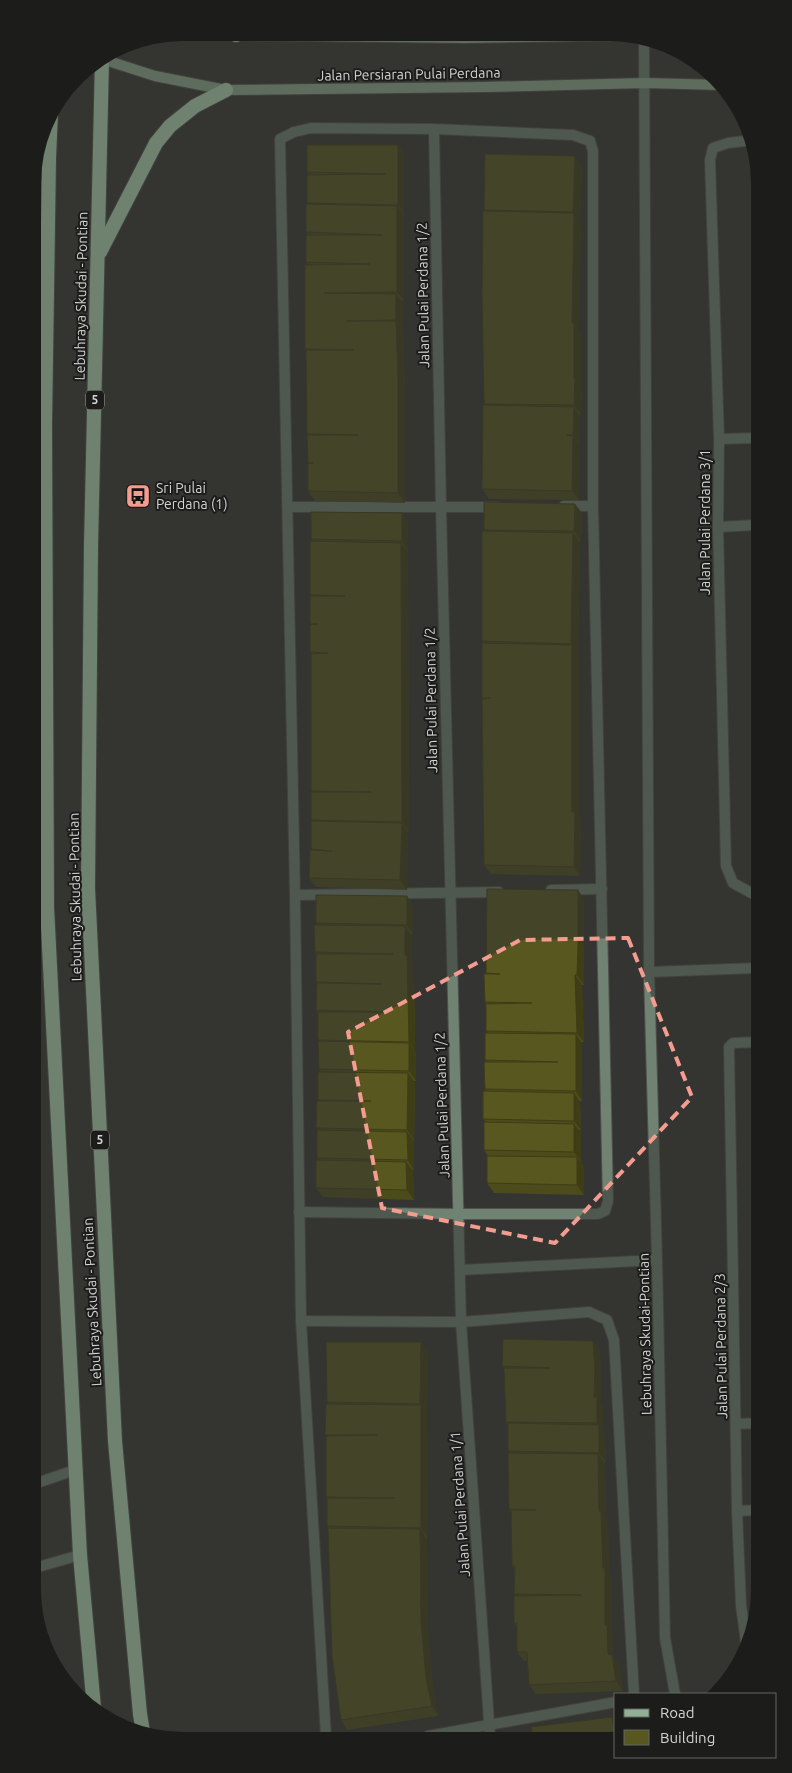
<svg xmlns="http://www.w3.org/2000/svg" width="792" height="1773" font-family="Ubuntu,sans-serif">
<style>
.built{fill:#3a3e35}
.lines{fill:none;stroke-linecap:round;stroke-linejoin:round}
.service-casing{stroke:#51524f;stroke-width:12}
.minor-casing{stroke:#51524f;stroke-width:12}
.tertiary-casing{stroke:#51524f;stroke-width:12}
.secondary-casing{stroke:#51524f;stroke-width:12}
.trunk-casing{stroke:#51524f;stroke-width:16}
.service{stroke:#708372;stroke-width:10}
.minor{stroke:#708372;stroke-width:10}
.tertiary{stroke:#708372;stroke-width:10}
.secondary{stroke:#91af94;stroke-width:10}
.trunk{stroke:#b5e0ba;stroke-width:14}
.wall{fill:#4c4b1c}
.shaded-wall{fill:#3e3d16}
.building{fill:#585720;stroke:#3e3d16}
.marked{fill:none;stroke:#f59c91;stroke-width:4;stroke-dasharray:10 6;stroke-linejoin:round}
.labels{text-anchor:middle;stroke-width:4;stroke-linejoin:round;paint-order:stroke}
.shield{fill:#1c1d1b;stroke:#9c9d9b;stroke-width:1}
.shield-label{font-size:12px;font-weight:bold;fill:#d3d4d2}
.street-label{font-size:14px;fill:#d3d4d2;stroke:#1c1d1b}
.poi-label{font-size:14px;fill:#d3d4d2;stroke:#1c1d1b;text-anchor:start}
</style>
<rect width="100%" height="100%" fill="#343532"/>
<path class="built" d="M750,1431H759V1502H753Z"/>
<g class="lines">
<defs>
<g id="service">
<path d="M294,132L280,139L295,895L301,1321L326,1737"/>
<path d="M719,439L755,438"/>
<path d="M564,506H593"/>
<path d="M288,507H497"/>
<path d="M718,527L756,525"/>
<path d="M551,890L602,889"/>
<path d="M295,895L499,892"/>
<path d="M299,1212L458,1214H598L605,1211L608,1201L593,506V151L590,141"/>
<path d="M589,1312L607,1320L614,1340L634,1694"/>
<path d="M736,1424L759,1423"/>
<path d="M737,1511L759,1510"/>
<path d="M428,1736L616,1702"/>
</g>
<g id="minor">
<path d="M434,129L441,508L461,1322L490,1736"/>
<path d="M294,132L311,128L434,129L573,135L590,141"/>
<path d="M753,140L728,143L713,148L710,160L719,439L718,527L726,866L733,883L757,896"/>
<path d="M649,972L657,1260L665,1638L675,1694"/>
<path d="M460,1270L657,1260"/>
<path d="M301,1321L461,1322L589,1312"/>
<path d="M37,1483L75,1470"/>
<path d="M38,1567L80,1555"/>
<path d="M747,1650L741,1605L737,1511L729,1047L733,1043L757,1042"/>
</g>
<path id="tertiary" d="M644,38L649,972L757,968"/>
<g id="secondary">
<path d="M227,33L236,35L465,38L634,35"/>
<path d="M102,59L155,76L226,90L485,87L645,83L721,85"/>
</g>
<g id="trunk">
<path d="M234,33L236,35"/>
<path d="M102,59L91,546L88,888L115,1441L140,1714L143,1732"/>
<path d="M51,113L49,158L45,425L47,907L80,1555L94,1708"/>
<path d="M100,252L156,143L170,126L195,106L226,90"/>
</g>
</defs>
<use href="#service" class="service-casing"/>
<use href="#minor" class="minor-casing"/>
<use href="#tertiary" class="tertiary-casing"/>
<use href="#secondary" class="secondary-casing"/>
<use href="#trunk" class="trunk-casing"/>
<use href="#service" class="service"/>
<use href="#minor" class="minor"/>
<use href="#tertiary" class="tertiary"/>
<use href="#secondary" class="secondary"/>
<use href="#trunk" class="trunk"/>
</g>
<g class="wall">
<path d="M398,145L404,155V214H403L404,215V301H401L403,303L402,329L403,331L405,388V503L315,501L308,491V435L307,434L306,350L305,349L308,265L306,262L308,235L306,232L309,204L307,203L309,175L307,172Z"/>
<path d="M582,166L580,221L581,223L579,330L581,333V386L582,388L581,415H579L580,417V444H579L580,445L579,500L489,499L482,489L485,405L484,404V210Z"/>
<path d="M582,513L581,541H578L580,543L578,653L579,654V817L581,821L580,876L491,874L484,865L482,699V698L483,643L482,641L485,531L484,530Z"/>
<path d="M408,523V551H407L408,552L409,831H408V832L407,890L316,887L309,878L312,850L311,849L313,821L311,820L312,792L311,791V654L310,652L311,596L310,595L313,541L311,539Z"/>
<path d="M578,890L584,900V985H582L584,1042H581L582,1044V1101H579L580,1102L581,1130H579L581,1133V1161H580L584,1167V1195L494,1193L487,1183L488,1156L484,1150L486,1122L483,1119L486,1091L485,1089L486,1062L485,1060L488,1033L486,1031V1004L485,1002L487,974L486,973Z"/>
<path d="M407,896L413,906V934H411L412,936V962L414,965L415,1051L416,1052V1081H413L415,1083L414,1140H413L414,1141V1170L412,1169L413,1171L414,1200L323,1197L316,1188L318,1160L317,1158L318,1130L316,1128L321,1072L319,1069V1041L318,1040V1013L316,1010L317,983L316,982V954L315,952L318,925L316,923Z"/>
<path d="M593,1341L600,1350L601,1379V1403L603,1407V1431L605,1435L606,1462H604L605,1464L606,1518L608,1521L609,1574L612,1577V1632L614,1635V1658L619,1664L623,1691L536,1694L529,1685L527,1661H524L517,1652V1627L514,1623L516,1596L514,1594L515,1569L512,1566L511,1512L509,1509L510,1453L508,1451V1426L506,1422L504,1368L502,1366Z"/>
<path d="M421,1342L428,1351L427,1413V1414L428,1538H426L427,1539L428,1631L433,1688L438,1716L347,1730L341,1720L328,1528L327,1526L326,1436L325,1435L328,1404L327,1402Z"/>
</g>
<g class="shaded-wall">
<path d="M398,145L404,155V214L398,205Z"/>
<path d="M575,156L582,166L580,221L581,223L579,330L581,333V386L582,388L581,415L574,405L572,323L574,213L573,212Z"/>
<path d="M397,206L404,215V301L397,292Z"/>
<path d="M396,294L403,303L402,329L396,320Z"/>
<path d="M396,321L403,331L405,388V503L398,493Z"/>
<path d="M574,407L580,417V444L573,435Z"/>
<path d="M573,436L580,445L579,500L572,491Z"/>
<path d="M575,504L582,513L581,541L574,531Z"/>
<path d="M402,513L408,523V551L402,541Z"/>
<path d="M573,533L580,543L578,653L579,654V817L581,821L580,876L574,867L572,812V645L571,644Z"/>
<path d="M401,543L408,552L409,831L402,822Z"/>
<path d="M402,823L408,832L407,890L400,880Z"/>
<path d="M578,890L584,900V985L577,975Z"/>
<path d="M407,896L413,906V934L407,925Z"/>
<path d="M405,926L412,936V962L414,965L415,1051L409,1042L405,955Z"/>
<path d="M575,975L582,985L584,1042L577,1033Z"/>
<path d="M576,1034L582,1044V1101L576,1091Z"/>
<path d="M409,1043L416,1052V1081L409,1071Z"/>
<path d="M408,1073L415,1083L414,1140L407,1130Z"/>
<path d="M574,1093L580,1102L581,1130L574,1121Z"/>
<path d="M574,1124L581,1133V1161L574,1152Z"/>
<path d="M407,1132L414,1141V1170L408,1160Z"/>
<path d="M577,1157L584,1167V1195L577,1185Z"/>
<path d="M406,1162L413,1171L414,1200L407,1190Z"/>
<path d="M593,1341L600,1350L601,1379V1403L603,1407V1431L605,1435L606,1462L599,1453V1426L597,1423L594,1397Z"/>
<path d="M421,1342L428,1351L427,1413V1414L428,1538L421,1528V1405L420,1404Z"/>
<path d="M598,1454L605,1464L606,1518L608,1521L609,1574L612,1577V1632L614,1635V1658L619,1664L623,1691L616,1681L608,1654L605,1625L599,1511Z"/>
<path d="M420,1529L427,1539L428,1631L433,1688L438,1716L432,1706L426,1678L421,1621Z"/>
<path d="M612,1717L616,1722V1735H615Z"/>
</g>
<g class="building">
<path d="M307,145H398V205L307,203V175L386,174L307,172Z"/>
<path d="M485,154L575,156L573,212L484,210Z"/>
<path d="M306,204L397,206V292L324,293L396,294V320L347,321H396L398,378V493L308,491V464L313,463H308L307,435H358L307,434L306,350H354L305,349V265L370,264L306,262V235H382L306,232Z"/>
<path d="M483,211L574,213L572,323H574V378H575L574,405L484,404L482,294Z"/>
<path d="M483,405L574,407L573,435H567L573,436L572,491L482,489Z"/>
<path d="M484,502L575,504L574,531L484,530Z"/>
<path d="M311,512L402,513V541L311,539Z"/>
<path d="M482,531L573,533L571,644L482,641Z"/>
<path d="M310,541L401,543L402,822L311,820V792H371L311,791V654L328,653L310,652V625L318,624H310V596H345L310,595Z"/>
<path d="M482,643L572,645V812H575L574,867L484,865L482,699L491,698H482Z"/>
<path d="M311,821L402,823L400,880L309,878L310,850L332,851L311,849Z"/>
<path d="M487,889L578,890V947L577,975H575L577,1033L486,1031V1004L532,1003L485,1002L484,974H500L486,973Z"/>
<path d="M316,895L407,896V925L316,923Z"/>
<path d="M314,925L405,926V955H407L409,1042L318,1040V1012H387L316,1010L317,983L381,984L316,982V954H393L315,952Z"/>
<path d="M485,1033L576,1034V1091L485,1089L484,1062H558L485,1060Z"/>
<path d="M318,1041L409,1043V1071L319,1069Z"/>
<path d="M318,1072L408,1073L407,1130L316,1128L317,1101H371L318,1100Z"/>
<path d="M483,1091L574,1093V1121L483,1119Z"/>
<path d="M484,1122L574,1124V1152L484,1150Z"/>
<path d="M317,1130L407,1132L408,1160L317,1158Z"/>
<path d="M487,1156L577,1157V1185L487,1183Z"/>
<path d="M316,1160L406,1162L407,1190L316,1188Z"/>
<path d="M503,1339L593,1341L595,1369L594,1397H597V1423L506,1422L504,1368H550L502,1366Z"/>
<path d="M326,1342H421L420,1404L327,1402Z"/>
<path d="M326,1404L421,1405V1528L327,1526V1498H395L326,1497V1436L377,1435H325Z"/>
<path d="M508,1423L599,1425V1453L508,1451Z"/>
<path d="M508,1453L598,1454L599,1511H601L603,1568H605V1625H607L608,1654L612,1655L616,1681L529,1685L527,1652H517V1623H514V1596L581,1595L514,1594L515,1566H512L511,1510H536L509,1509Z"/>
<path d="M328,1528L420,1529L421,1621L426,1678L432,1706L341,1720L332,1656Z"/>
<path d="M612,1717L615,1735L533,1736L531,1727Z"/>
</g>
<path d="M0 0H792V1773H0ZM628,938L692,1097L555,1243L382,1208L348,1032L520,940Z" fill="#343532" fill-opacity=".55" fill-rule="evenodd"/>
<path class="marked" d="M628,938L692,1097L555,1243L382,1208L348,1032L520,940Z"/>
<defs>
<symbol id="bus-square" viewBox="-11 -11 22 22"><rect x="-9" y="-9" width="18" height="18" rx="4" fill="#f59c91" stroke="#1c1d1b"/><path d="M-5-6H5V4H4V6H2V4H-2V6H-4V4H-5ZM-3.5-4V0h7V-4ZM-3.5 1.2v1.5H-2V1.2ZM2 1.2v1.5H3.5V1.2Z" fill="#111"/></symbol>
</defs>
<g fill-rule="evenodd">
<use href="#bus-square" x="124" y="482" width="28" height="28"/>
</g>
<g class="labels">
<g class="shield">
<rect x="86" y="390.5" width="18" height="19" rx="4"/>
<rect x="91" y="1130.5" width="18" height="19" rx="4"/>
</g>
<g class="shield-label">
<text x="95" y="404">5</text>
<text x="100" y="1144">5</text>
</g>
<g class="street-label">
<text transform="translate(409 74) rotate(-1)" y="5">Jalan Persiaran Pulai Perdana</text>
<text transform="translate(423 295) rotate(-91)" y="5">Jalan Pulai Perdana 1/2</text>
<text transform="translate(81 296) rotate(-89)" y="5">Lebuhraya Skudai - Pontian</text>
<text transform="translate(705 522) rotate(-90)" y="5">Jalan Pulai Perdana 3/1</text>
<text transform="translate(431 700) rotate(-91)" y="5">Jalan Pulai Perdana 1/2</text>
<text transform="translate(75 897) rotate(-91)" y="5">Lebuhraya Skudai - Pontian</text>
<text transform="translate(442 1105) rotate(-92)" y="5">Jalan Pulai Perdana 1/2</text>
<text transform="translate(92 1302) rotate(-93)" y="5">Lebuhraya Skudai - Pontian</text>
<text transform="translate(645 1334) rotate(-91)" y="5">Lebuhraya Skudai-Pontian</text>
<text transform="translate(721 1346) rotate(-91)" y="5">Jalan Pulai Perdana 2/3</text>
<text transform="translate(460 1504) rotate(-94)" y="5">Jalan Pulai Perdana 1/1</text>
</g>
<g class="poi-label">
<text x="156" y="493">Sri Pulai<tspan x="156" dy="16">Perdana (1)</tspan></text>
</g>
</g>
<path d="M0 0H792V1773H0ZM183 41H609A142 142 0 0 1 751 183V1590A142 142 0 0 1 609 1732H183A142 142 0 0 1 41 1590V183A142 142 0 0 1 183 41Z" fill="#1c1d1b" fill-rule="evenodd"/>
<rect x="614" y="1693" width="162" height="65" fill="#1c1d1b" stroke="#656664"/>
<rect x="624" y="1709" width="25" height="8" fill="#91af94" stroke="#656664"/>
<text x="660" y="1718" font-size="15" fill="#d3d4d2">Road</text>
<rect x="624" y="1730" width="25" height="15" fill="#585720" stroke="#656664"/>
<text x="660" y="1743" font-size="15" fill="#d3d4d2">Building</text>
</svg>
